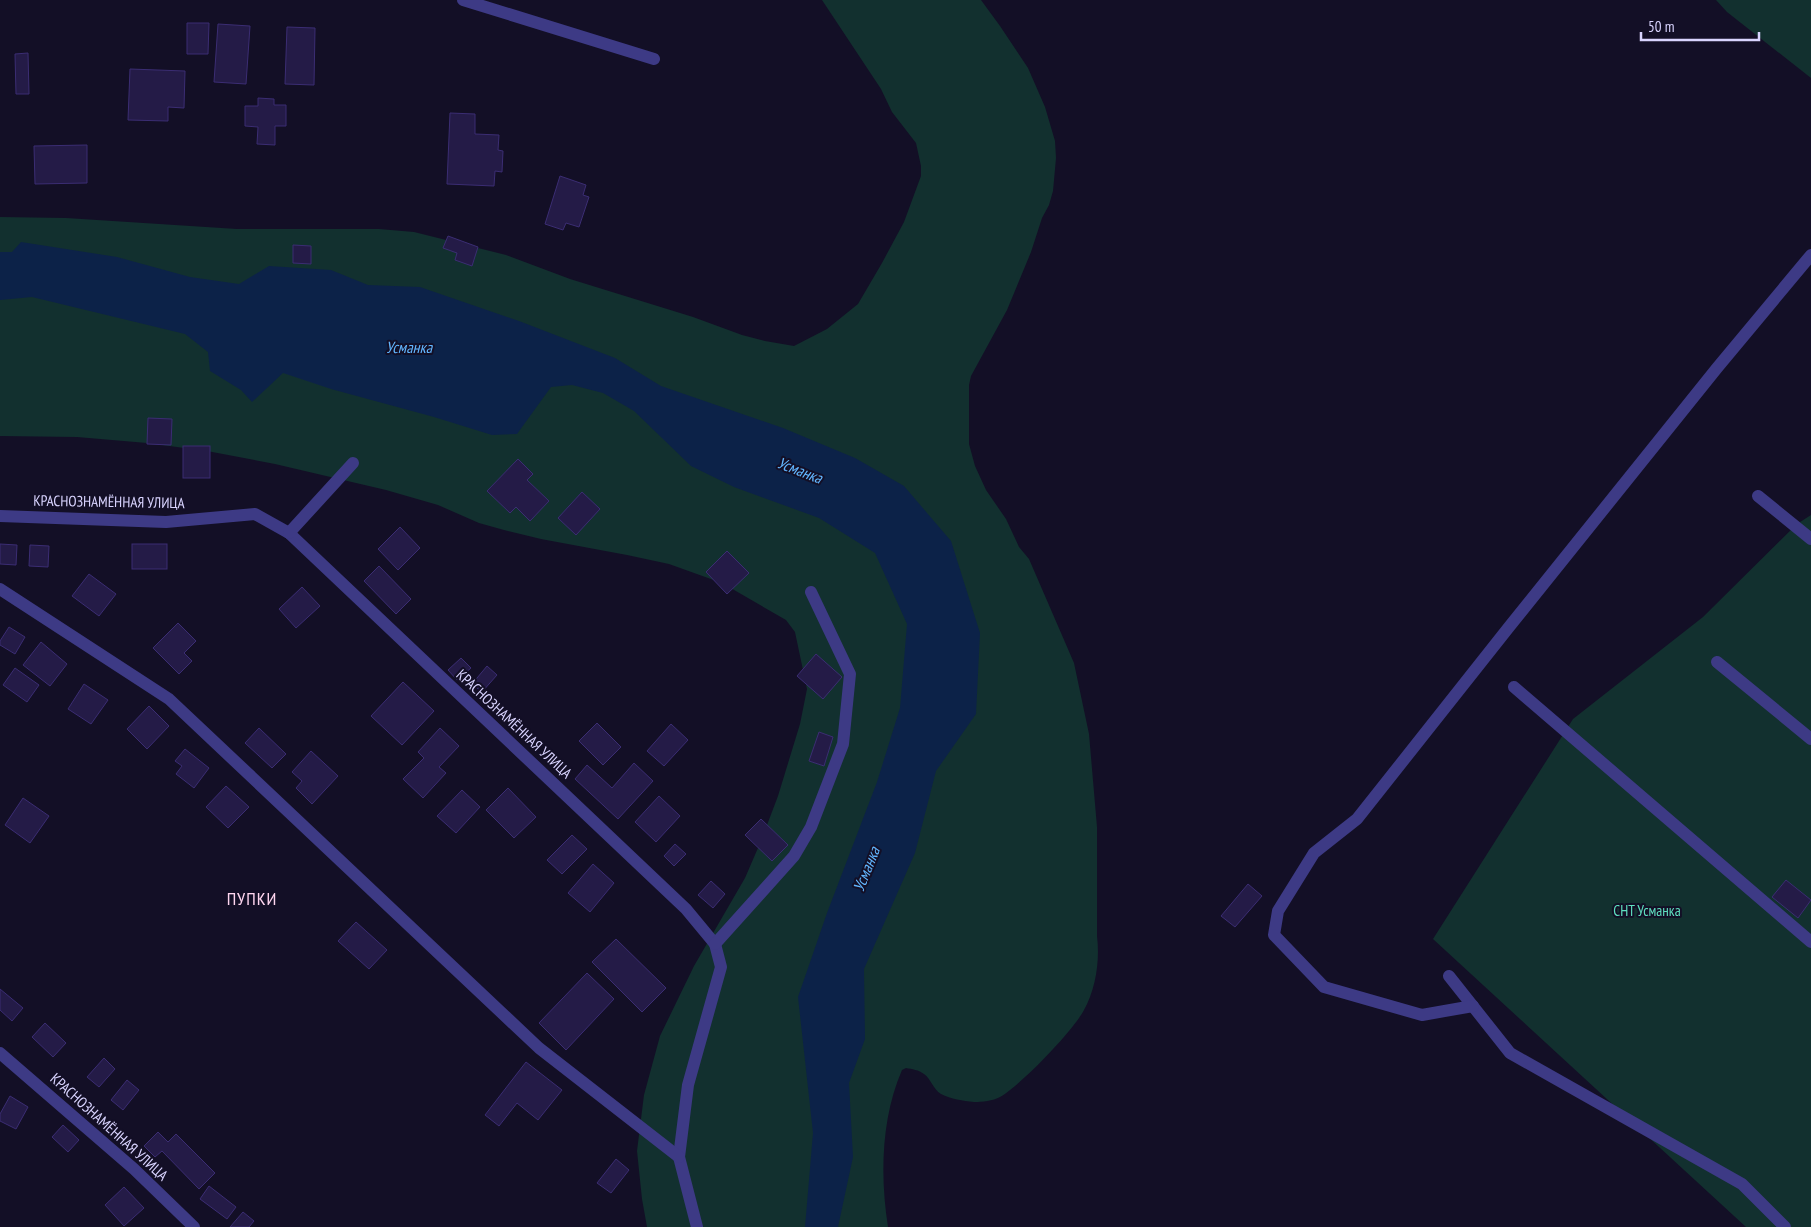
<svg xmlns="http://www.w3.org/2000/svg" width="1811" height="1227" font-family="'PT Sans Narrow',sans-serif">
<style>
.green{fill:#12302f}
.water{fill:#0c2248}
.building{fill:#241b47;stroke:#3b2d73}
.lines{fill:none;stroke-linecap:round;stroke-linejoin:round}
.minor{stroke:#3d3a85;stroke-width:12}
.labels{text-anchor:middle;stroke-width:4;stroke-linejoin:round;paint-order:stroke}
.street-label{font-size:15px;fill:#d9d4ff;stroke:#130f26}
.park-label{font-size:15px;fill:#5fe0c0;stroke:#130f26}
.water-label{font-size:16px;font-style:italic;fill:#62b6ff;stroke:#130f26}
.quarter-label{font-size:18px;letter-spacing:1px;fill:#ffd6f0;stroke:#130f26}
</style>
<rect width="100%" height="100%" fill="#130f26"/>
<g class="green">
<path d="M822,0H981L1000,26L1028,68L1045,107L1055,141L1056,158L1053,191L1049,205L1042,218L1031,252L1007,310L971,376L969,385V444L975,466L986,490L1006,519L1019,547L1029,559L1074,663L1089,734L1097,827V936C1100,960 1096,988 1084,1010C1073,1031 1021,1085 1000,1097C993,1101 982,1102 974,1102C963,1101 951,1099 941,1094C933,1089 931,1079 924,1074C919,1070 912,1069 906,1068L902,1070C881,1118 880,1177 888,1227H647L642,1199L637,1151L644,1095L660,1036L694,966L745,878L761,841L778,796L800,724L807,689L795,632L786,620L722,583L669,564L627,555L541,539L504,530L479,523L438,505L386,490L275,464L207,451L147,443L77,437L0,436V217L66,218L237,229H379L414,232L506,255L570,279L693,317L742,335L765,341L794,346L827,329L858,304L882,263L904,222L921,176V166L916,143L892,112L881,89Z"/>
<path d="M1716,0H1811V78L1727,12Z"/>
<path d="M1811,515V1227H1746L1433,939L1573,719L1703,617L1797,524Z"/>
</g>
<path class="water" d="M21,242L117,257L190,277L239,284L269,266L331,270L368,285L420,287L519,321L615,358L661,386L783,428L855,458L904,486L951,541L980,633L976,714L936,771L915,853L864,969L865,1039L849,1083L853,1157L838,1227H805L813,1133L798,997L827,913L877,782L900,708L907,624L875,553L819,518L734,487L691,466L634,411L603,393L572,385L551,387L517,434L492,435L434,417L331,389L283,373L252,402L241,390L210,371L208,352L185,334L32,297L0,300V252H12Z"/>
<g class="building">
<path d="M187,23H209L208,54H187Z"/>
<path d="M218,24L250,26L246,84L214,82Z"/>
<path d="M287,27L315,28L314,85L285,84Z"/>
<path d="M28,53L29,94H16L15,54Z"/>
<path d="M130,69L185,71L184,108L168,107V121L128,120Z"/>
<path d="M258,98L274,99V105H286V126H275V145L257,144L258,127L245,126V106H258Z"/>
<path d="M450,113L475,114V134L499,135L498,150L503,151L502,172L495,171L494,186L447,184Z"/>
<path d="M87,145V183L35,184L34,146Z"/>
<path d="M560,176L586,185L583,195L589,197L579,227L566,223L563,230L545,224Z"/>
<path d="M448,236L478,247L472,266L455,260L457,253L443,248Z"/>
<path d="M293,245L311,246V264L293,263Z"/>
<path d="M148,418L172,419L171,445L147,444Z"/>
<rect x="183" y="446" width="27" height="32"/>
<path d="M518,459L533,474L527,480L549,501L530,521L516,507L510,513L487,491Z"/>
<path d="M582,492L600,509L576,535L558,518Z"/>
<path d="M400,527L420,548L398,570L378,549Z"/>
<path d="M0,544L17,545L16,565L0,564Z"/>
<rect x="132" y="544" width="35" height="25"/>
<path d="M30,545L49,546L48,567L29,566Z"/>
<path d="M727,551L749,573L727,594L706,572Z"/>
<path d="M379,566L411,599L396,614L364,581Z"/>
<path d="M89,574L116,594L99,616L72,596Z"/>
<path d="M302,587L320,606L296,628L279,609Z"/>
<path d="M178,623L196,641L184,653L192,661L179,674L153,648Z"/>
<path d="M9,627L25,637L15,654L0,645V641Z"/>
<path d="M41,642L67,664L50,686L23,665Z"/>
<path d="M816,654L842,677L823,699L797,676Z"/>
<path d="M461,658L471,668L457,680L448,670Z"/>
<path d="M487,666L497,675L482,692L472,684Z"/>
<path d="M15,668L39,685L27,702L3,685Z"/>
<path d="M403,682L434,711L402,745L371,716Z"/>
<path d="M84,684L108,700L91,724L68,709Z"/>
<path d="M149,706L169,726L147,749L127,729Z"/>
<path d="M597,723L621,747L603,765L579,741Z"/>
<path d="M671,724L688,740L664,766L647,751Z"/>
<path d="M259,728L286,754L272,768L245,743Z"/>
<path d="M440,728L459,746L439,767L446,773L423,798L403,779L424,758L418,752Z"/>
<path d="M819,732L833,737L824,766L809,761Z"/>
<path d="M185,749L209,768L194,788L176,774L182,766L175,761Z"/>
<path d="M311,751L338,776L312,804L296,788L302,781L292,772Z"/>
<path d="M634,763L653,781L618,819L575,779L587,765L612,788Z"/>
<path d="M226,786L249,807L228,828L206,807Z"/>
<path d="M508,788L536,817L514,838L486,810Z"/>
<path d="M462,790L480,807L456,833L437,816Z"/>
<path d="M659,796L680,816L656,842L635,822Z"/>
<path d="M23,798L49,816L30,843L5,825Z"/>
<path d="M761,819L788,845L772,861L745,835Z"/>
<path d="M572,835L587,849L562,874L547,860Z"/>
<path d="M675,844L686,854L674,866L664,856Z"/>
<path d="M593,864L614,883L590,912L568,893Z"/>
<path d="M1786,880L1811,900L1798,918L1772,897Z"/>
<path d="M711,881L725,894L713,908L698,895Z"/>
<path d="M1248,884L1262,896L1235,927L1221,916Z"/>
<path d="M356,922L387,950L369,969L338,941Z"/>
<path d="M616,939L666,988L642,1012L592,962Z"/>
<path d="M587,973L614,999L566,1050L539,1023Z"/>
<path d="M0,989L23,1008L12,1021L0,1010Z"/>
<path d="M45,1023L66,1043L53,1057L32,1037Z"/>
<path d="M104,1058L115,1069L99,1087L87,1077Z"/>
<path d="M526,1062L562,1090L538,1120L517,1103L499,1126L485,1115Z"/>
<path d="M127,1080L139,1090L123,1110L111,1100Z"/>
<path d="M10,1096L28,1107L16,1129L0,1121V1114Z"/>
<path d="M63,1125L79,1140L68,1152L52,1137Z"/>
<path d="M158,1132L168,1142L176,1134L215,1173L199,1189L162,1151L155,1157L144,1146Z"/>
<path d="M616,1159L629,1170L611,1193L597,1183Z"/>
<path d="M209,1186L236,1207L227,1219L200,1199Z"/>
<path d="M124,1187L144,1208L124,1226L105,1205Z"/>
<path d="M243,1212L254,1221L249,1227H230Z"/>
</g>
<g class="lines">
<g class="minor">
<path d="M463,0L654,59"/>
<path d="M1758,496L1811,539"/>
<path d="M0,516L166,522L255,514L289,533L686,909L715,944L721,967L688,1085L679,1157L697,1227"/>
<path d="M289,533L353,463"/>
<path d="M0,589L169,699L539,1048L679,1157"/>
<path d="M1717,662L1811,739"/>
<path d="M1514,687L1811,942"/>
<path d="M715,944L794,856L811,827L843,744L850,674L811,592"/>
<path d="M1449,976L1510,1053L1742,1184L1785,1227"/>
<path d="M1473,1006L1422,1015L1324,987L1274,935L1278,911L1314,853L1357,819L1509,627L1717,368L1811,255"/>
<path d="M0,1053L134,1169L194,1227"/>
</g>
</g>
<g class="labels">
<g class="street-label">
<text transform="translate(109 502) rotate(1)" y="5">КРАСНОЗНАМЁННАЯ УЛИЦА</text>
<text transform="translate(514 724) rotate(43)" y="5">КРАСНОЗНАМЁННАЯ УЛИЦА</text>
<text transform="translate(109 1127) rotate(42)" y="5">КРАСНОЗНАМЁННАЯ УЛИЦА</text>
</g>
<g class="park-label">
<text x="1647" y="916">СНТ Усманка</text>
</g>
<g class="water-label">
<text x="409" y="353">Усманка</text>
<text transform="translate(800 470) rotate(21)" y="6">Усманка</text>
<text transform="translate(866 869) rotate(-68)" y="6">Усманка</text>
</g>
<g class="quarter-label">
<text x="252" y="905">ПУПКИ</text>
</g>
</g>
<path d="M1641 32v8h118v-8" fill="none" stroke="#d9d4ff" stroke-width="2.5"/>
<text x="1648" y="32" font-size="15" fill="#d9d4ff" stroke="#130f26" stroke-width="4" paint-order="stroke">50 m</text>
</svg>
